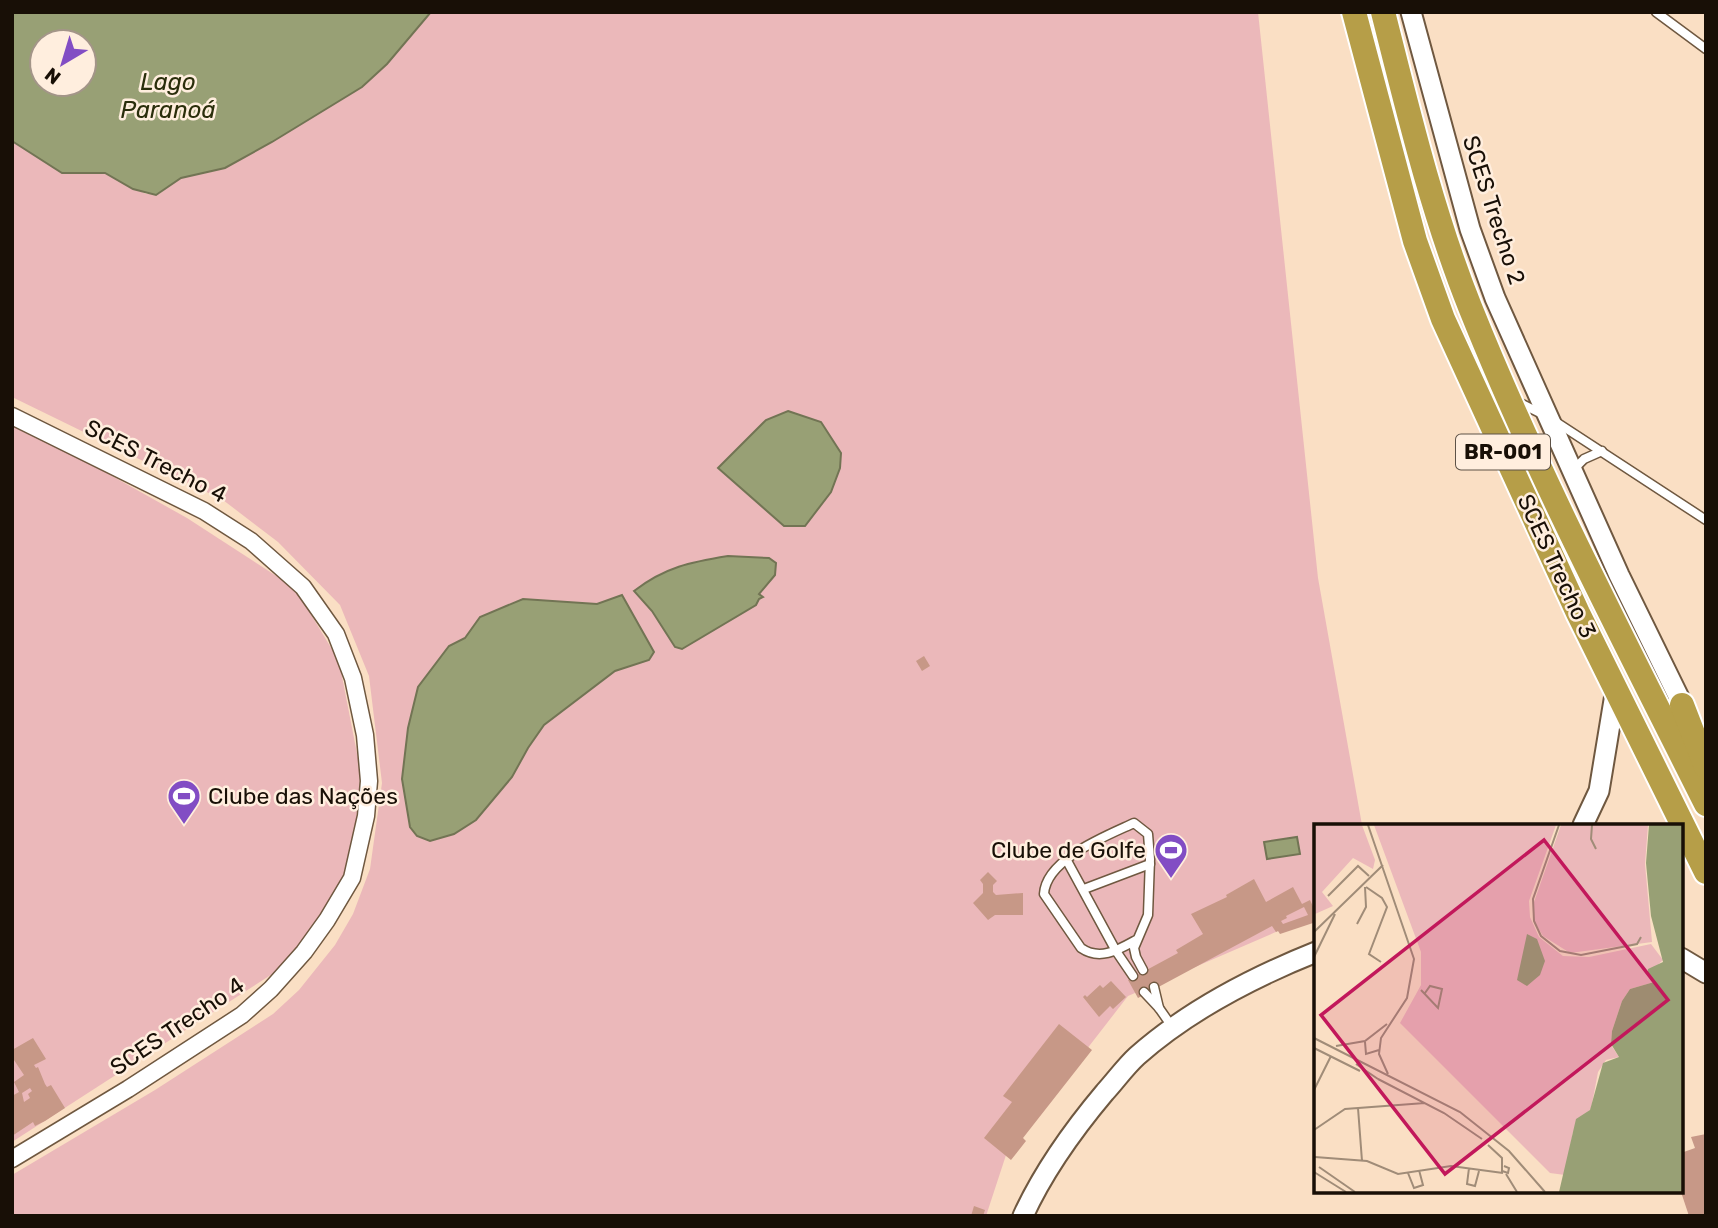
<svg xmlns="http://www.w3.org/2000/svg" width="1718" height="1228" font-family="Rubik,sans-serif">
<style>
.green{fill:#ebb8ba}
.water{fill:#98a075;stroke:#727454;stroke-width:2;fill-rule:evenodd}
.building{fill:#c79887;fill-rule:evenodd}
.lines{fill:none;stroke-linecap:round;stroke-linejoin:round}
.service-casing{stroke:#6f5840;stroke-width:11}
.minor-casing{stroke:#6f5840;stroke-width:19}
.tertiary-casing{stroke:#6f5840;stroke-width:23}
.trunk-casing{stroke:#fff;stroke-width:28}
.service{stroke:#fff;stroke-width:8}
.minor{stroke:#fff;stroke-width:16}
.tertiary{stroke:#fff;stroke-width:19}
.trunk{stroke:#b69e48;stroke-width:24}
.labels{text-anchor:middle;stroke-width:5;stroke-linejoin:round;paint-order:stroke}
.shield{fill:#ffeede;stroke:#5d5247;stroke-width:2}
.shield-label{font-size:21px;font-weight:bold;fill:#180f06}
.street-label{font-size:23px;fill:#180f06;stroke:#ffeede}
.poi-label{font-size:23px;fill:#180f06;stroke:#ffeede;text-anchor:start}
.water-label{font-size:24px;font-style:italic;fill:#2a2e0b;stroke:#ffeede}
.inset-road{fill:none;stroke:#a08c78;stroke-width:2}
.view{fill:#c2185b;fill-opacity:0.15;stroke:#c2185b;stroke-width:3.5}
.inset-edge{fill:none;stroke:#180f06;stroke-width:3.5}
</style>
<rect width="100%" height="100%" fill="#fadfc4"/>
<g class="green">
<path d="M431,12H1258L1318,578L1362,825H1316L1315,915L1128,996L1007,1152L986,1216H12V1175L155,1090L273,1014L299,990L335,945L353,914L370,869L382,783L369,676L340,605L278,542L223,500L12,397V141L62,173H105L146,194H159L181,178L225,168L272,142L361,87L387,64Z"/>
<path d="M12,420L187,518L295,588L339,661L361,774L350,877L294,960L12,1142Z"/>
</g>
<g class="water">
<path d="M12,12H431L387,64L362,87L272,142L225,168L181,178L156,195L133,189L105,173H62L12,141ZM42,42H84V84H42Z"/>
<path d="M788,411L821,422L841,453L840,468L831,492L805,526H784L718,468L766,420Z"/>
<path d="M728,556L769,558L776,563L775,575L759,594L763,597L759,599L756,605L682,649L675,647L652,611L634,591C665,567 691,562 728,556Z"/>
<path d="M622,595L654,652L649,660L615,671L544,725L528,748L512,777L476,820L454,834L430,841L417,836L410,827L402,779L408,728L418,687L449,646L465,638L480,617L523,599L597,604Z"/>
<path d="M1297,837L1300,854L1267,859L1264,842Z"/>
</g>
<g class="building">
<path d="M924,656L930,666L922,671L916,661Z"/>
<path d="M988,872L997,881L993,885V892L996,895L1023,893V915H995L988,920L973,903L983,893V884L980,880Z"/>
<path d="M1254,879L1266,902L1293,887L1302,904L1310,900L1316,913V922L1280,934L1278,931L1276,932L1272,926L1138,998L1128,980L1178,953L1176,950L1203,934L1191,914L1227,897L1226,895ZM1304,907L1308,915L1283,924L1281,921L1287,918L1286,916Z"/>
<path d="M1111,981L1126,997L1113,1009L1110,1006L1099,1017L1083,997L1085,995L1087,997L1100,985L1103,988Z"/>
<path d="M1059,1024L1092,1050L1023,1138L1026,1141L1011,1160L984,1138L1012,1102L1003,1096Z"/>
<path d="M33,1038L46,1059L34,1065L36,1068L38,1067L45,1084L47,1087L51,1085L65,1108L45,1121L35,1126L33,1122L12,1136V1096L19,1092L14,1082L24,1075L12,1057V1050ZM30,1088L32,1091L28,1094L30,1098L24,1102L22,1093Z"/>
<path d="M1706,1134V1216H1689L1681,1192V1153L1695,1148L1691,1137Z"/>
<path d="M974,1206L985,1210L983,1216H971Z"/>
</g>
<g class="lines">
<defs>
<g id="service">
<path d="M1656,12L1706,49"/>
<path d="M1516,401L1542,414"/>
<path d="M1553,420L1706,520"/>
<path d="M1573,470L1584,459L1602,451"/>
<path d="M1066,859L1116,951L1133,976"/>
<path d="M1084,889L1150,864"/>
<path d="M1136,940C1118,950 1100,961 1081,948L1044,894C1046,859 1106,836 1134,823L1148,834L1150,859L1148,915L1134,948L1136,957L1143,970"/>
<path d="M1154,987L1159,1008"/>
<path d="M1144,992L1159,1008L1173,1028"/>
</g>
<path id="minor" d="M12,416L204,511L251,541L303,587L336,634L353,678L365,735L369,781L366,816L352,878L327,920L304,952L271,989L242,1015L128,1089L12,1159"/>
<g id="tertiary">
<path d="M1411,12L1470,229L1495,298L1619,575L1688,716"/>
<path d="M1583,825L1599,791L1616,688"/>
<path d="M1681,958L1706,973"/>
<path d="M1023,1216C1044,1170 1073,1130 1105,1092C1116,1080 1125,1067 1137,1056C1189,1010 1251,978 1316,952"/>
</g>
<g id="trunk">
<path d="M1354,12L1415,241L1443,319L1578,613L1706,872"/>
<path d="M1383,12C1408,111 1432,212 1470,307C1538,477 1624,640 1706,804"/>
<path d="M1682,705L1706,767"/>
</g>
</defs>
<use href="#service" class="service-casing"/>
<use href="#minor" class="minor-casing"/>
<use href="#tertiary" class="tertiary-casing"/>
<use href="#trunk" class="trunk-casing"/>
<use href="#service" class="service"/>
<use href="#minor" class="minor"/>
<use href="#tertiary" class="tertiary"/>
<use href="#trunk" class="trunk"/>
</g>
<defs>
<symbol id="stadium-pin" viewBox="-11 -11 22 30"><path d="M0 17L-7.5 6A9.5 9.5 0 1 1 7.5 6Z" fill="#824dc4" stroke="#ffeede"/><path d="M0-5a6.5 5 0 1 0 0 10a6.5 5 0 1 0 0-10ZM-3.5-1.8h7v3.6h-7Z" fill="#fff"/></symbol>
</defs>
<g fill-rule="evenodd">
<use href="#stadium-pin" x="165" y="777" width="38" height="52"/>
<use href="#stadium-pin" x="1152" y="831" width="38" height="52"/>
</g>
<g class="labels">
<rect class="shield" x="1456" y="434.5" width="94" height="35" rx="5"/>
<g class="shield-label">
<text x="1503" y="459">BR-001</text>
</g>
<g class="street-label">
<text transform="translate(1494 210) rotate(72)" y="8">SCES Trecho 2</text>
<text transform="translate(156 461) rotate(27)" y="8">SCES Trecho 4</text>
<text transform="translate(1557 566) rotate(65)" y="8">SCES Trecho 3</text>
<text transform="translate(177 1026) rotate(-34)" y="8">SCES Trecho 4</text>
</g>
<g class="poi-label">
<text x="208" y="804">Clube das Nações</text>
<text x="1146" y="858" text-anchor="end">Clube de Golfe</text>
</g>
<g class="water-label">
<text x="168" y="90">Lago<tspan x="168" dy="28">Paranoá</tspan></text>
</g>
</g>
<g transform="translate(1314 824)">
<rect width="369" height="369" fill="#fadfc4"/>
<path d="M0,1H48L61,36L59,45L39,34L8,68L19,82L1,90ZM60,1H242L215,77L216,93L225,113L249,132L275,133L337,120L349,136L333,151L340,158L316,165L308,177L298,207L297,221L305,233L292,236L284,248L277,285L259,308L251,351L236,349L86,199L107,161V128ZM247,1H334L331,40L338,118L256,129L229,112L220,97L219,81Z" fill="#ebb8ba"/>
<path d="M335,1H369V368H245L262,295L276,286L289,239L305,233L297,220L298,207L308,177L316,165L340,158L333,151L334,145L349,138L337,92L332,39ZM213,110L223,115L231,137L226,151L213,162L203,156Z" fill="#98a075"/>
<path class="inset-road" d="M54,1L100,135L93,174L67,214L65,230L74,250M245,1L219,75L220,97L227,112L246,127L267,131L323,120L327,113M278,1L277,15L282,25M52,63L68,74L73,83L55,130L67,138M14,72L44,42L55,52M43,100L52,83L51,63M0,108L69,41M0,133L21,90M107,166L124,184L128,165L116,162L111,169M0,214L146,288L195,327L231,368M51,218L52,230L65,226M22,222L51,217L73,200M0,224L46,247M42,240L64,255M64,255L130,289L168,315M0,266L17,232M44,284L48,337M0,306L31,285L111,279M174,321L188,334V347L194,349L195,344L190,342M1,333L53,337L84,350L137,342L189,349M5,343L41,368M155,344L153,360L161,362L165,347M0,348L32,368M94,349L100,364L109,361L105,346M192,350L203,368"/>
<path class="view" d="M230,16L354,176L131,350L7,191Z"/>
<rect width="369" height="369" class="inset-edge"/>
</g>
<rect width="1718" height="1228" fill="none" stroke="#180f06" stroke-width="28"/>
<g transform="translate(63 63) rotate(218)"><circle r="33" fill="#ffeede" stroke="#a39588" stroke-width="2"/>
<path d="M0-5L12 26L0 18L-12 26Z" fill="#824dc4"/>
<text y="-10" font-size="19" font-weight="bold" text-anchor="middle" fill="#180f06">N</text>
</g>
</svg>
